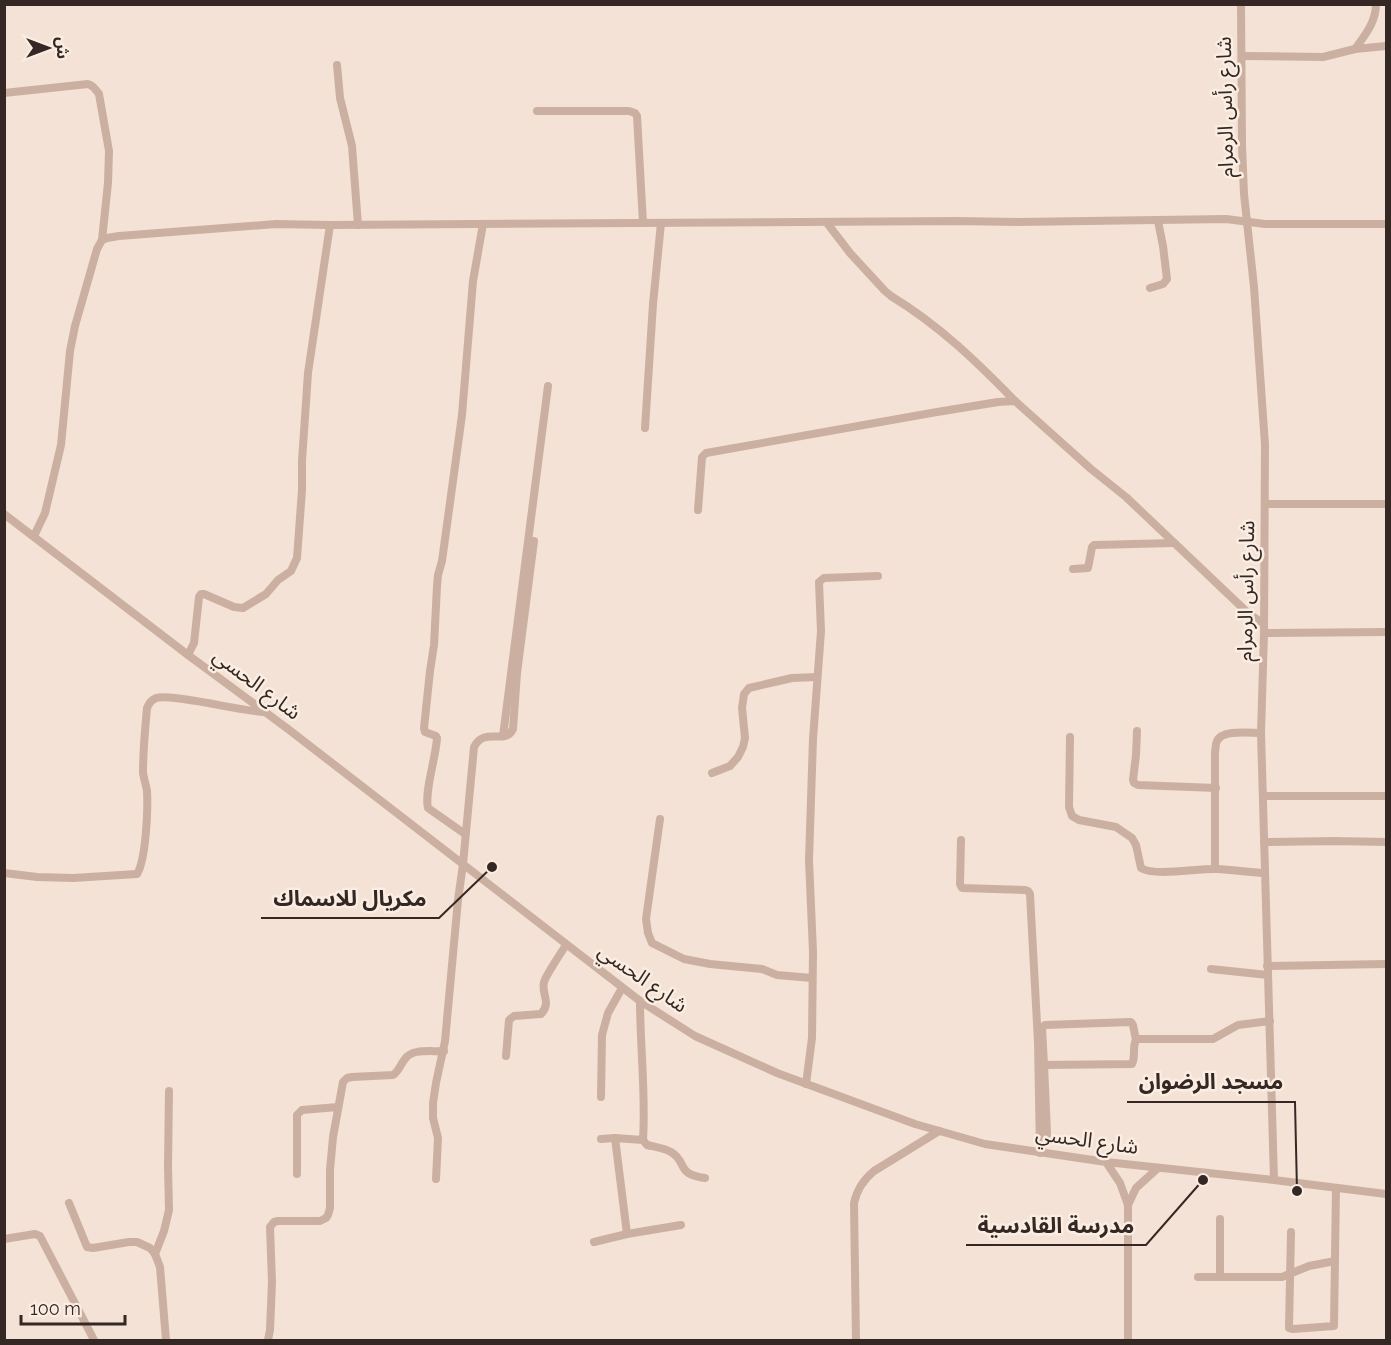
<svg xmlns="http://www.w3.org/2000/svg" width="1391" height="1345" font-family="Raleway,'Noto Sans Arabic',sans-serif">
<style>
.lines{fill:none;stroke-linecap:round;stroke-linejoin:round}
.minor{stroke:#cbb0a1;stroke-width:8}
.labels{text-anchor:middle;stroke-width:5;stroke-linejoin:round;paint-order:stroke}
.street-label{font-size:21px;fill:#352824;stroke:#faede2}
.leader{fill:none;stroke:#352824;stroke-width:2}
.callout-dot{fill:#352824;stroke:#faede2;stroke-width:2}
.callout-label{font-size:22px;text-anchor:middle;font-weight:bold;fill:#352824;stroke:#faede2;stroke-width:5;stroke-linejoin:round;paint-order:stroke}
</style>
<rect width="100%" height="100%" fill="#f3e2d5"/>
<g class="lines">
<g class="minor">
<path d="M1241,4L1242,146L1244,194L1254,287L1265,445L1264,633L1261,733L1274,1180"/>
<path d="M1355,49C1365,35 1376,22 1376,4"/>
<path d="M1242,56L1323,57L1355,49L1386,46"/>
<path d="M337,65L340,98L352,146L358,225"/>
<path d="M4,93L88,84C94,86 95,89 99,94L109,151L108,183L102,240"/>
<path d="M537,111H629L635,113L637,116L643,223"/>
<path d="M827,223L850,253L885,291L891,296C940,326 976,361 1015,401"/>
<path d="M1150,288L1163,284L1167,279L1163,246L1158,221"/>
<path d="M645,428L653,304L661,223"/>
<path d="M1265,504H1386"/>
<path d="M698,510L702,457L706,453L937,412L998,402L1015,401L1091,469L1126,497L1248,613L1264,624"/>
<path d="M4,514L188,655L288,729L640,1001L695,1036L777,1073L915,1124L985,1144L1106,1162L1274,1180L1386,1194"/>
<path d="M34,536L45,513L61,445L70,351L75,326L97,249L102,240L107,238L119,236L276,224L330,225L957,221L1018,222L1226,219L1265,224H1386"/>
<path d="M1073,569L1088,568L1092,547L1094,545L1174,543"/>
<path d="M1264,633L1386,632"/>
<path d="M188,655L194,643L199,597L201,594H204L234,607L243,608L266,594L278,580L291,571L297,558L302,490V461L308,373L330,225"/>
<path d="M1137,731L1136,755L1133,780L1134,783L1138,785L1216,788"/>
<path d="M503,736L548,386"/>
<path d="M1070,737L1069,807L1072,816L1079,820L1116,827L1132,838L1136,845L1141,868C1155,877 1198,868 1217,869C1233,870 1248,872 1264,873"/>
<path d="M712,773L730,766L738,757L743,747L745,738L742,708L744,694L749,688L792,678L817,677"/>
<path d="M1263,796H1386"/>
<path d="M660,819L646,919L648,933L652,943L684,959L710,964L762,969L777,975L812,978"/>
<path d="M465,834L428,808C424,793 436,757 437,738L436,736L425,732L424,728L430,671L434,645L437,586L438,575L442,561L462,415L473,281L483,224"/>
<path d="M961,840L960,884L962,888L1025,890L1028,891L1030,894L1038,1042L1040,1153"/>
<path d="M1264,842L1335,841L1386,842"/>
<path d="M1215,869V752C1216,748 1215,745 1217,741C1222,729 1250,733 1261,733"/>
<path d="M4,873L37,877L73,878L137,874C146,860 148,809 147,791C146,785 144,779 143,773C143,751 145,729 147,708C149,703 151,700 156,698C162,696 169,698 175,698C204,701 233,709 263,712"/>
<path d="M1267,966L1386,964"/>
<path d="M1211,969L1268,975"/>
<path d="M640,1001C640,1047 646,1093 643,1140L647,1145C655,1147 664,1148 671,1152C688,1162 675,1174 705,1178"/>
<path d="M506,1056L509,1020L514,1016L541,1014C552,1002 541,995 544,982C546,975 561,953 566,945"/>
<path d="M1044,1065L1042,1028L1045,1025L1131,1022L1133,1025L1136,1040"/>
<path d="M806,1084L812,1038L813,952L809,860L813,739L821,631L819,582L824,578L878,576"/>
<path d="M601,1097L602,1035L608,1013L622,988"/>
<path d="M615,1138L627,1234"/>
<path d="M601,1139L615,1138L643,1140"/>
<path d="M1040,1148L1046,1143L1047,1133L1044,1065L1132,1064C1136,1057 1132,1047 1136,1040L1138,1039H1213L1238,1025L1270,1021"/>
<path d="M1106,1162L1120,1183L1128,1205V1340"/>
<path d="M297,1174V1115L302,1110L338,1107"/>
<path d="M436,1179L438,1138L433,1118V1103L436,1083L445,1041L458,900L463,864L474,747C485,726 505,746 513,729L517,673L534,541"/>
<path d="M69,1203L87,1247L93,1248L129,1242H137L150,1248L155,1254L160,1267L166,1340"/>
<path d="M1128,1205L1136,1188L1158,1168"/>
<path d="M1220,1219V1277"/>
<path d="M1291,1232L1289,1328L1293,1329L1334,1326L1336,1188"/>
<path d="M4,1239L35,1234L40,1236L94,1340"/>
<path d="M594,1242L627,1234L681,1225"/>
<path d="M155,1254L164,1231L169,1210L168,1166L169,1091"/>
<path d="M1198,1277H1282L1309,1266L1335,1261"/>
<path d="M268,1340L270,1330L272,1282L270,1227L274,1222L278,1221H320L326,1218L328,1215L330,1208V1170L333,1137L343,1082L347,1078L352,1077L393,1075C399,1071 400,1065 405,1059C412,1048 432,1052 444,1051"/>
<path d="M856,1340L854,1203C857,1189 863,1180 874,1171L939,1131"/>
</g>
</g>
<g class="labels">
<g class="street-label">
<text transform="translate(1225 107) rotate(-91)" y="7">شارع رأس الرمرام</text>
<text transform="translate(1246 591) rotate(-89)" y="7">شارع رأس الرمرام</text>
<text transform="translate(257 684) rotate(37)" y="7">شارع الحسي</text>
<text transform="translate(643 978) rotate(35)" y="7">شارع الحسي</text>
<text transform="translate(1087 1140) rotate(8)" y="7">شارع الحسي</text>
</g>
</g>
<path class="leader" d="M492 867L439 918H261M1297 1191L1295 1102H1127M1203 1180L1146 1245H966"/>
<g class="callout-dot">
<circle cx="492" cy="867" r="6"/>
<circle cx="1297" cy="1191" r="6"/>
<circle cx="1203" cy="1180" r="6"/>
</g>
<g class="callout-label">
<text x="350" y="906">مكريال للاسماك</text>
<text x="1211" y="1089">مسجد الرضوان</text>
<text x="1056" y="1233">مدرسة القادسية</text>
</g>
<rect width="1391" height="1345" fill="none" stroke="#352824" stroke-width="12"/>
<g transform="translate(48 48) rotate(90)" stroke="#faede2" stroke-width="4.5" paint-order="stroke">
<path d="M0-4.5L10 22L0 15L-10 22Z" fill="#352824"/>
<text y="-9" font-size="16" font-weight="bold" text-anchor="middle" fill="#352824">ش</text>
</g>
<path d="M21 1315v9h104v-9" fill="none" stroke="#352824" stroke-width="3"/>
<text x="30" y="1315" font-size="18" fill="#352824" stroke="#faede2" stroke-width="4.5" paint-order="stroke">100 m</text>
</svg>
